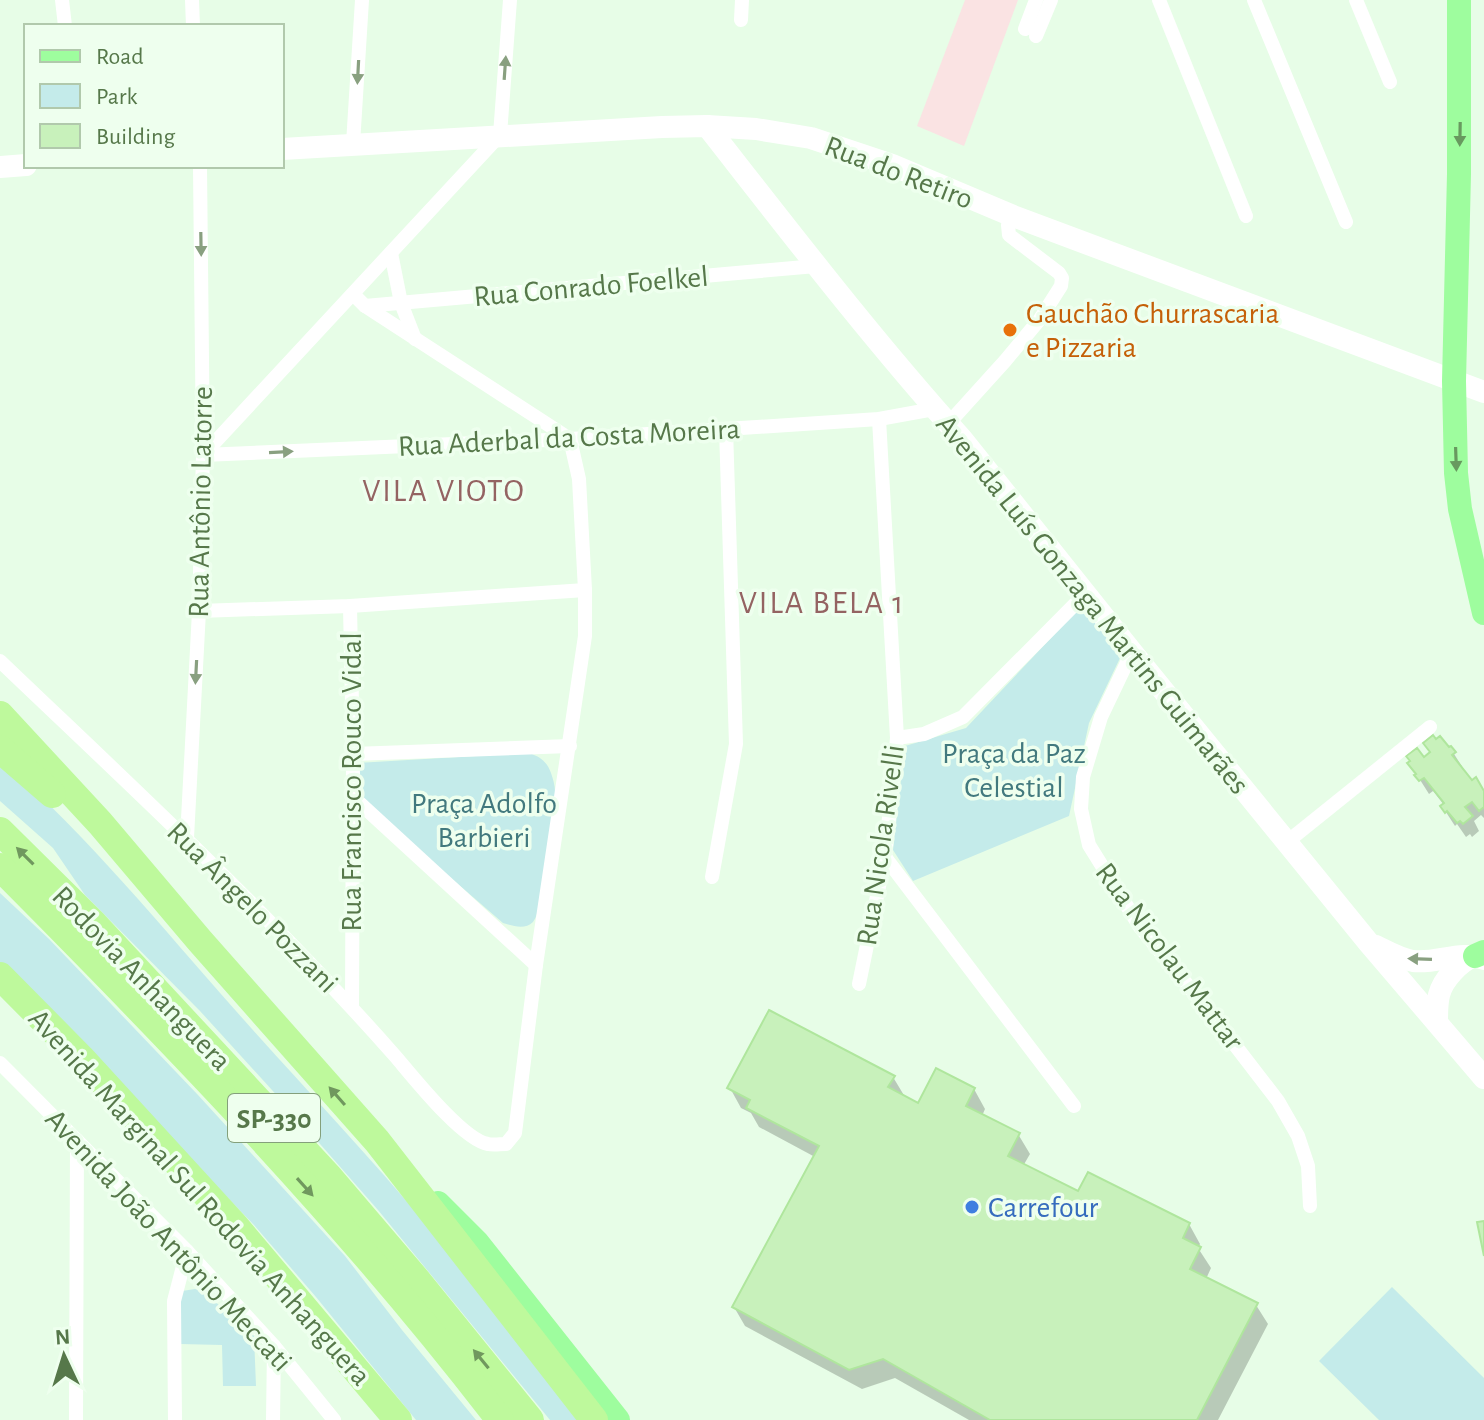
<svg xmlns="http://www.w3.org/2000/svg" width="1484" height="1420" font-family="'Alegreya Sans',sans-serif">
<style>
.education{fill:#fae3e3}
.green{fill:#c4ebea}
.shadow{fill:#0003}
.building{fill:#c8f1bb;stroke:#afe69d;stroke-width:2}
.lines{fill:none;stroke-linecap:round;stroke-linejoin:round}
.street{stroke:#fff;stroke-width:14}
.secondary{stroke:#fff;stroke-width:22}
.primary{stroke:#9efd9e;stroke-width:24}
.highway{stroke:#bef99c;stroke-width:28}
.oneway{fill:#89a080}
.oneway2{fill:#68995f}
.oneway3{fill:#70985e}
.food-dot{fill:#e8710a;stroke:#efe;stroke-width:3}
.shop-dot{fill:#3f7fe0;stroke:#efe;stroke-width:3}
.labels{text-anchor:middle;stroke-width:7;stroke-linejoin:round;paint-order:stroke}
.shield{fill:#efe;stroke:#84a07b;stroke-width:2}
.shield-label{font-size:28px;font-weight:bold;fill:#56784a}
.street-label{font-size:30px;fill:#56784a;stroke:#efe}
.food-label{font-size:30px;fill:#c56008;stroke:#efe;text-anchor:start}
.park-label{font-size:30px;fill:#42797e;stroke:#efe}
.shop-label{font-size:30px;fill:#366cbe;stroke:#efe;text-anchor:start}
.neighbourhood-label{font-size:32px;letter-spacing:2px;fill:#946362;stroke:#efe}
</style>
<rect width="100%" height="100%" fill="#e7fde7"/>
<path class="education" d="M965,0H1018L964,146L917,126Z"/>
<g class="green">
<path d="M1084,603L1121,656L1089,723L1069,816L913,881L893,850L905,746L966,728Z"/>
<path d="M529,753C541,757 547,762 551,773C553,779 555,785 555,792C554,813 545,909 533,922C525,930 513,926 503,923L356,796L357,763Z"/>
<path d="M0,759C87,835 160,925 236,1011C299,1082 365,1151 426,1224C479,1287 528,1355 579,1420H550L378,1210L292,1112L200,1011L85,895L53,848L0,801Z"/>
<path d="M0,893L49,939L198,1095L345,1256L402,1330L476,1420H416L316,1297L254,1225L0,962Z"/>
<path d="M1392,1287L1484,1378V1420H1379L1319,1361Z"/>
<path d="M195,1289L203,1291L254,1336L256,1386H223L222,1345L180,1344L179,1300L182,1291Z"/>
</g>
<g class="shadow">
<path d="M1440,739L1454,754L1463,768L1461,769L1484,792V818L1481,815L1474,821L1479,831L1472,837L1470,834L1466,837L1457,824L1455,826L1442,806L1444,805L1433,791L1429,794L1410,764L1423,759L1431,753L1436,742Z"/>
<path d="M893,1077L905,1097L919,1106L974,1089L985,1109L982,1116L1018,1134L1030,1154L1023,1166L1079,1194L1189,1224L1200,1244L1198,1248L1211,1268L1206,1279L1256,1305L1268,1324L1218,1420H969L895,1378L862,1389L745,1326L734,1307L815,1157L759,1127L751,1113L741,1108L730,1088Z"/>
</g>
<g class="building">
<path d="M1433,735L1436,739L1440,736L1449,747L1451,746L1456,752L1452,755L1472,780L1476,777L1484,791V807L1479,811L1472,802L1465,807L1473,816L1463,824L1460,821L1457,823L1447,811L1445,813L1440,806L1444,803L1424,778L1419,781L1414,775L1416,774L1407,763L1410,761L1406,756L1417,748L1424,757L1430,752L1423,743Z"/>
<path d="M769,1010L895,1076L888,1087L918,1103L936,1068L975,1088L966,1106L1020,1133L1008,1156L1078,1191L1088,1172L1190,1223L1183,1238L1201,1247L1190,1269L1258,1303L1197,1420H990L883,1359L849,1370L732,1307L819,1146L746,1108L750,1100L727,1088Z"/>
<path d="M1484,1221V1256L1477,1222Z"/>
</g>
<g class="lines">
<g class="street">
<path d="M62,0L65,26"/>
<path d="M192,0L193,26"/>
<path d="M1159,0L1246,216"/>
<path d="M1254,0L1346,222"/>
<path d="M1356,0L1390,82"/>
<path d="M741,20L742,0"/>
<path d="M1025,29L1036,0"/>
<path d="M1036,36L1051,0"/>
<path d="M353,144L362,0"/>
<path d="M391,253L401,303L415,339"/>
<path d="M365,306L816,266"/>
<path d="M948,424L1005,361L1040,319L1061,286L1062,278L1059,273L1009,235L1008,225L1013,216"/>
<path d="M203,455L570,439L726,429L879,419L934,409"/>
<path d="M203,455L500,135L510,0"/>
<path d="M350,606L353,754L352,1007"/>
<path d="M199,611L350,606L585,590"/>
<path d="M1132,652L1101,717L1083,777L1081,809L1089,845L1140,927L1208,1010L1278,1101L1298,1136L1308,1166L1310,1206"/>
<path d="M0,661C135,790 273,917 396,1057C413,1077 463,1140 488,1144C493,1145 500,1144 506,1144L515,1133L536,965L585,636V590L579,479L570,439L365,306L353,294"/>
<path d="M897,738L924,734L963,717L1085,594"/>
<path d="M353,754L570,746"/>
<path d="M353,797L536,965"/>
<path d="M187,838L199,611L203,455L200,166"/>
<path d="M1287,842L1430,727"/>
<path d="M885,857L1074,1106"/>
<path d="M712,877L736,744L726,429"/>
<path d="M859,984L885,857L897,738L879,419"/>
<path d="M0,1063L187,1251L274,1346L334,1420"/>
<path d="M76,1420L77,1140"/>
<path d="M175,1420L174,1301L187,1251"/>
<path d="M273,1420L274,1346"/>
</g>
<g class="secondary">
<path d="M707,126C790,232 872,339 962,439L1132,652L1368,942L1484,1078"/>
<path d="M282,149L662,127L707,126L756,129L811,138L892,165L1013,216L1484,392"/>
<path d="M0,167L26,165"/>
<path d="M1376,946C1388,952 1400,959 1413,961C1437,964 1461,950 1484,959"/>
<path d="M1437,1021C1437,1013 1437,1003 1439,995C1443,979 1460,962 1474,956"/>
</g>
<g class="primary">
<path d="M1459,0V174L1454,381L1456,473L1460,509L1484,613"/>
<path d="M1475,956L1484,952"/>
<path d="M438,1203L477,1242L618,1420"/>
</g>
<g class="highway">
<path d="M0,715L100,823L200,941L377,1141L594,1420"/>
<path d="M0,749L52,794"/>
<path d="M0,831L94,924L329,1177L416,1279L530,1420"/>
<path d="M0,867C175,1043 349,1223 500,1420"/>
<path d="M0,976L81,1058L236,1227L398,1420"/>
</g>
</g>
<defs><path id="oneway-solid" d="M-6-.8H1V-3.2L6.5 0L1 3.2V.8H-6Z" transform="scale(2)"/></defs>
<g class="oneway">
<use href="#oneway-solid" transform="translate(505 68) rotate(-86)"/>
<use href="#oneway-solid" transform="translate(358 72) rotate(93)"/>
<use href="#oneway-solid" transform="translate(201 244) rotate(89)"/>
<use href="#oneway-solid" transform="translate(281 452) rotate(-3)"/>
<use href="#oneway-solid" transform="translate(196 672) rotate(93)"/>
<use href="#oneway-solid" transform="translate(1420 959) rotate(-178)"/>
</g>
<g class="oneway2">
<use href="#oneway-solid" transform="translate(1460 134) rotate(91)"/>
<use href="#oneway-solid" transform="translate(1456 459) rotate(88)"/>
</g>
<g class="oneway3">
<use href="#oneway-solid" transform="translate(25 856) rotate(-135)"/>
<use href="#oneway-solid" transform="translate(337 1096) rotate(-131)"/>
<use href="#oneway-solid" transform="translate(305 1187) rotate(48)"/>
<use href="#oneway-solid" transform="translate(481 1359) rotate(-129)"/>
</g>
<circle class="food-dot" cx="1010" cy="330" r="8"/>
<circle class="shop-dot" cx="972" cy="1207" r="8"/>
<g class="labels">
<rect class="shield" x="228" y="1094" width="92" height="48" rx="6"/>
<g class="shield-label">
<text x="274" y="1128">SP-330</text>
</g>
<g class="street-label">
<text transform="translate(899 172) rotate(21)" y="10">Rua do Retiro</text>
<text transform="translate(591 286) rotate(-5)" y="10">Rua Conrado Foelkel</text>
<text transform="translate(569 437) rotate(-3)" y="10">Rua Aderbal da Costa Moreira</text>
<text transform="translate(200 502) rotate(-89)" y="10">Rua Antônio Latorre</text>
<text transform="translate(1093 604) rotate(51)" y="10">Avenida Luís Gonzaga Martins Guimarães</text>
<text transform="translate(351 782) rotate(-90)" y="10">Rua Francisco Rouco Vidal</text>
<text transform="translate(880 845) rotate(-82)" y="10">Rua Nicola Rivelli</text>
<text transform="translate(253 907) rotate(45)" y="10">Rua Ângelo Pozzani</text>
<text transform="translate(1170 956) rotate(53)" y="10">Rua Nicolau Mattar</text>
<text transform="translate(142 978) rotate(46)" y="10">Rodovia Anhanguera</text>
<text transform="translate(200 1197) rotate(48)" y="10">Avenida Marginal Sul Rodovia Anhanguera</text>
<text transform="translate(169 1240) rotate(47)" y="10">Avenida João Antônio Meccati</text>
</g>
<g class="food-label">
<text x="1026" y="323">Gauchão Churrascaria<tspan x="1026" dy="34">e Pizzaria</tspan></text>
</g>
<g class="park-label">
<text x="1014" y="763">Praça da Paz<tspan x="1014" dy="34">Celestial</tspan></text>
<text x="484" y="813">Praça Adolfo<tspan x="484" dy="34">Barbieri</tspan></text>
</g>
<g class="shop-label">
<text x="988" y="1217">Carrefour</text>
</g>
<g class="neighbourhood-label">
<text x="444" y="501">VILA VIOTO</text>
<text x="822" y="613">VILA BELA 1</text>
</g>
</g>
<rect x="24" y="24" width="260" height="144" fill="#eeffee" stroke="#b1c9ac" stroke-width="2"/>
<rect x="40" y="50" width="40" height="12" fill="#9efd9e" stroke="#b1c9ac" stroke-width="2"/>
<text x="96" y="64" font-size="24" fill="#56784a">Road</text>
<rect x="40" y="84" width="40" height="24" fill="#c4ebea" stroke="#b1c9ac" stroke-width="2"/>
<text x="96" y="104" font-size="24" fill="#56784a">Park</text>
<rect x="40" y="124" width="40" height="24" fill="#c8f1bb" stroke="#b1c9ac" stroke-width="2"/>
<text x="96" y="144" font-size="24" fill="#56784a">Building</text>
<g transform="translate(64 1356) rotate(356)" stroke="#eeffee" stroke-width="6" paint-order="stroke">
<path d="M0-6L14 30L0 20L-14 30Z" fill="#56784a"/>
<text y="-12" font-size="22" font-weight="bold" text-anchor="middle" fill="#56784a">N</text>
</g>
</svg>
